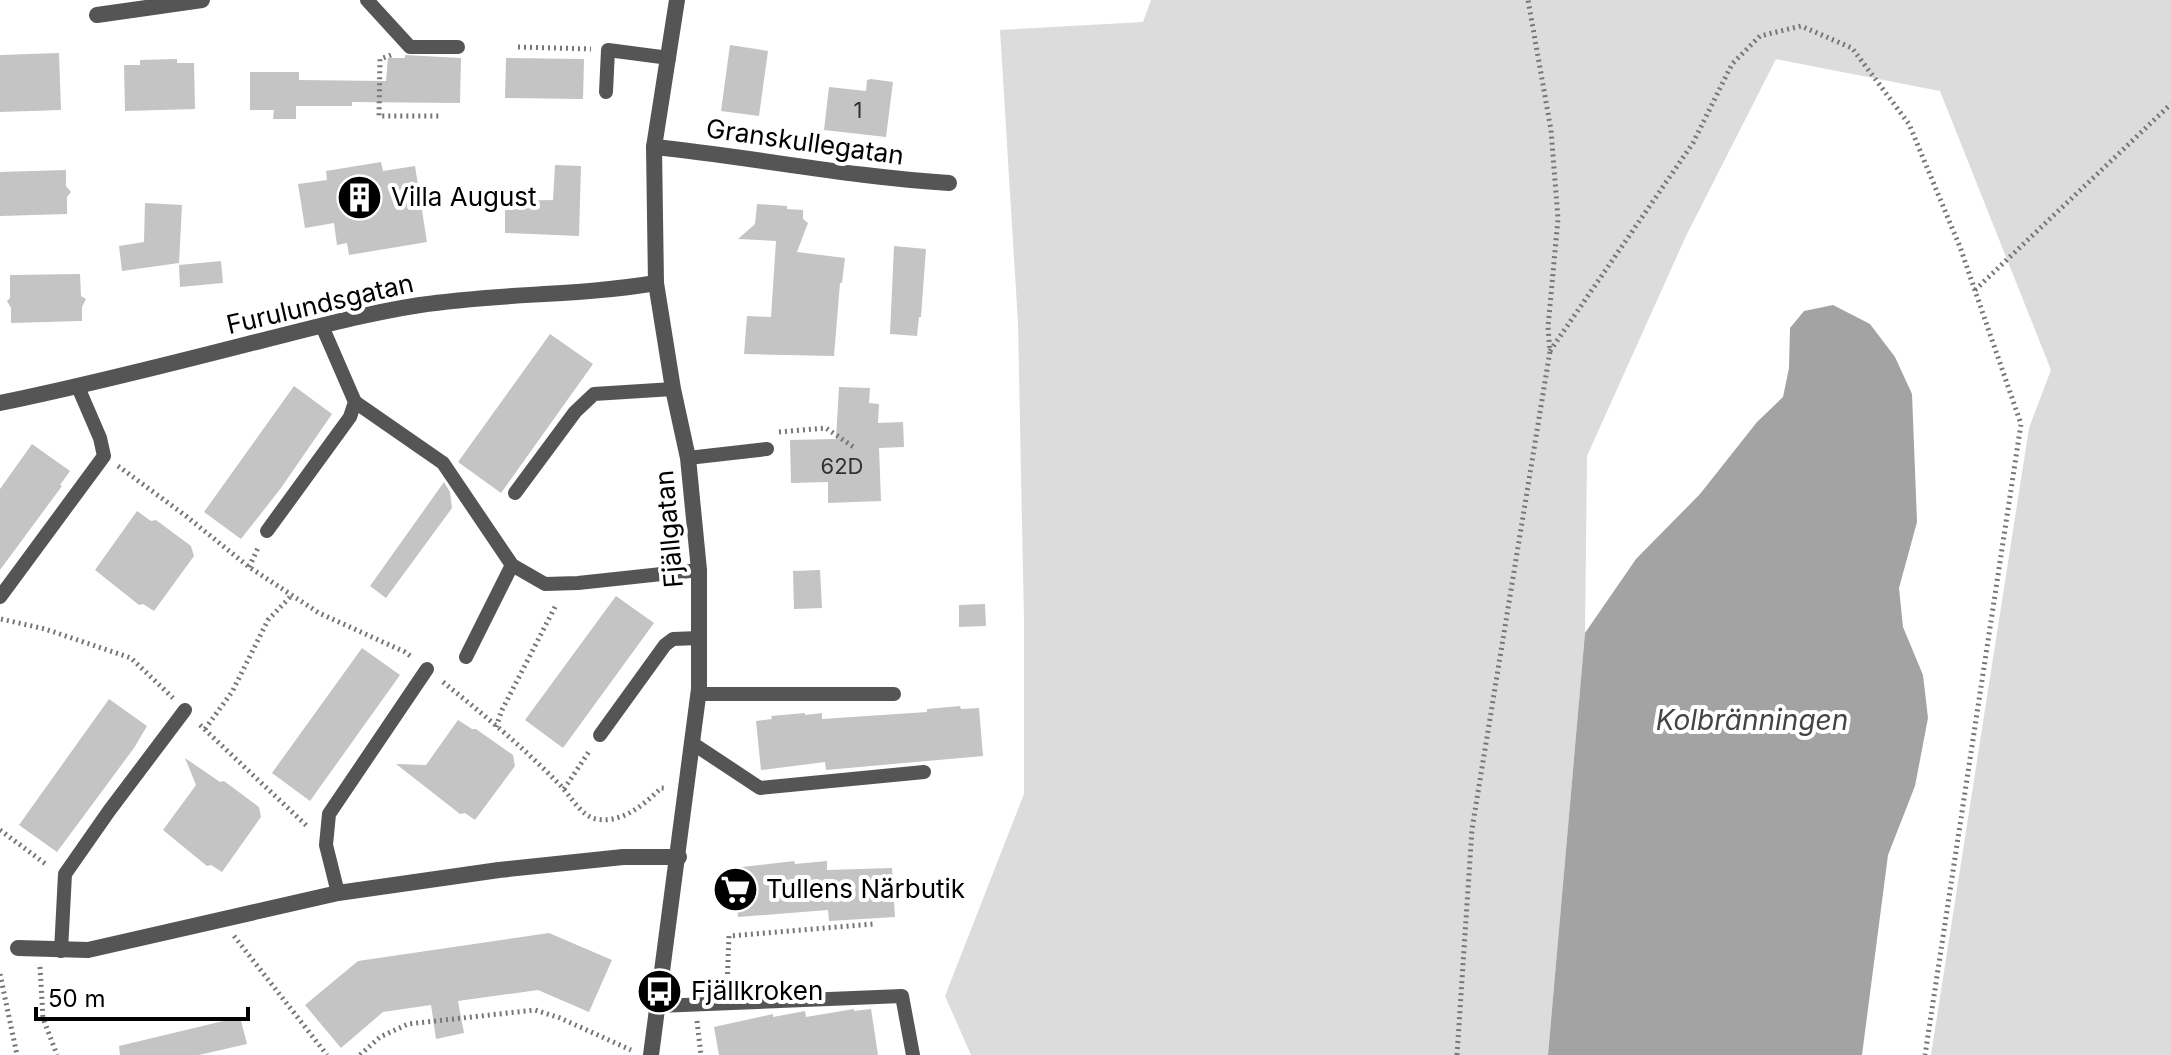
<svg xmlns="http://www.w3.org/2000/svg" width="2171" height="1055" font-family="Inter,sans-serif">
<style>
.green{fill:#dcdcdc}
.water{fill:#a3a3a3}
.building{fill:#c4c4c4}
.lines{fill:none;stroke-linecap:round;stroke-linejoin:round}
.path{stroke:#777;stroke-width:5;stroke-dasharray:2 4;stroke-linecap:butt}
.service{stroke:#555;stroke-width:14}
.minor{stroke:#555;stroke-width:16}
.tertiary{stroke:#555;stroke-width:16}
.labels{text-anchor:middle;stroke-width:8;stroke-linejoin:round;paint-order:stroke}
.number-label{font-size:22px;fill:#313131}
.street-label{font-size:26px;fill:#000;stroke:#fff}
.poi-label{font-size:26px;fill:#000;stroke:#fff;text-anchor:start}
.water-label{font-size:28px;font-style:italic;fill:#444;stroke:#fff}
</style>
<rect width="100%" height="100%" fill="#fff"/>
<path class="green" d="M1151,0H2171V1055H1931L2029,428L2051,370L1940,91L1776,59L1686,236L1587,456L1585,633L1548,1055H971L945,996L1024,794V621L1018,323L1000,30L1143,22Z"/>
<path class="water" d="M1833,305L1870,324L1895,357L1912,394L1917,522L1899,588L1903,627L1923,675L1928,718L1915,786L1888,855L1862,1055H1548L1585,633L1636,559L1700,494L1757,422L1783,397L1789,368L1790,328L1804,311Z"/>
<g class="building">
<path d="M730,45L768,51L759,116L721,111Z"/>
<path d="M59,53L61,110L0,112V55Z"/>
<path d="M405,55L461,58L460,103L352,102V106H296V119H273L274,110H250V72H299V80L386,81L388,58H405Z"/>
<path d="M506,58L584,59L583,99L505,98Z"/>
<path d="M177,59V63H194L195,109L125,111L124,65H140V60Z"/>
<path d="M871,79L893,82L886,137L824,130L829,87L866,91L867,80Z"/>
<path d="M381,162L383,171L415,166L427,242L349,255L347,243L337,245L334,223L305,228L298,184L327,180L326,171Z"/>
<path d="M555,165L581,166L579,236L505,233V201L553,200Z"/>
<path d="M66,170V186L71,192L67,197V214L0,216V172Z"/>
<path d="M145,203L182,205L179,263L122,271L119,246L144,242Z"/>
<path d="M757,204L787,206V209L803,210V219L808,223L797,252L845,258L842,283H840L834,356L744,354L747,316L771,317L776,241L738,239L755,224Z"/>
<path d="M894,246L926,249L921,317H919L917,336L890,334Z"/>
<path d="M221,261L223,283L180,287L179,265Z"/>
<path d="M80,274L81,296L86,299L82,307V321L11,323V308L7,301L10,298V275Z"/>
<path d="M550,334L593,364L501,493L458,462Z"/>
<path d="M294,386L332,414L281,488L241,539L204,512Z"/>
<path d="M839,387L870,388L869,403L879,404L878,423L903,422L904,447L879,448L881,501L828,503V482L791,483L790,440L836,439Z"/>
<path d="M32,444L70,471L60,485L62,486L0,570V489Z"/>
<path d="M444,482L450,492L452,508L386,598L370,586Z"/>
<path d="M137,511L151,521L156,520L191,546L194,556L154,611L143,604L139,605L95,570Z"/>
<path d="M820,570L822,608L794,609L793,571Z"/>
<path d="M616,596L654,623L563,748L525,720Z"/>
<path d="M985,604L986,626L959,627V605Z"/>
<path d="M362,648L400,675L310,801L272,773Z"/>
<path d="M109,699L147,726L134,748L57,852L19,825Z"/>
<path d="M960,706L961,709L979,708L983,756L826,770L825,762L761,770L756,721L772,719L771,716L805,713V715L822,713V719L927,712V709Z"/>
<path d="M458,720L472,729H476L513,755L515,766L475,820L465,813L460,814L396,764L426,765Z"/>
<path d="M185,758L220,782L224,781L259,807L261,817L222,872L211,865L207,866L163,830L196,785Z"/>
<path d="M794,861L795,864L827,861V870L892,868L895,917L829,921L828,910L738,917L734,868Z"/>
<path d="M549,933L612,960L589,1012L538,990L458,1001L464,1033L436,1039L431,1005L383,1012L341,1048L305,1005L358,961Z"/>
<path d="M854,1009V1011L871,1009L878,1055H719L714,1027L773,1014V1017L805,1011L806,1017Z"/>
<path d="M240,1017L247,1044L199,1055H120L119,1046Z"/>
</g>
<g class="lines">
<g class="path">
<path d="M518,47L591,49"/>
<path d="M391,55L380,59L379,116H442"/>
<path d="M1975,290L2171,104"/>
<path d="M1550,351L1693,143L1732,64L1760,36L1801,26L1852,48L1909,124L1960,247L2021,424L1925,1055"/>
<path d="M779,432L826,428L855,448"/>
<path d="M118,466L186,516L249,567L319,613L405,652L413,658"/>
<path d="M249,567L259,546"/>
<path d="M1,619L45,629L131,658L173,698"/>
<path d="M443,682C483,714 524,748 560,785C570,795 581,816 596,819C621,824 644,805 661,788H666"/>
<path d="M200,725L309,828"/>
<path d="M496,727L502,710L556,605"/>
<path d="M205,729L232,692L268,620L292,595"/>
<path d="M564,789L590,750"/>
<path d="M0,830L47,865"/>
<path d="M234,936L327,1055"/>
<path d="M40,967L43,1018L57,1055"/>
<path d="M0,974L17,1055"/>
<path d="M727,986L729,936L873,924"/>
<path d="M697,1021L701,1055"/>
<path d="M360,1055L380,1037L408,1024L535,1010L560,1018L631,1050"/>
<path d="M1457,1055L1472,829L1550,351L1548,327L1558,219L1551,130L1528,0"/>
</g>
<g class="service">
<path d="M367,0L410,47H458"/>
<path d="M606,92L608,50L669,58"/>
<path d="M355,402L443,463L512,565L545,584L578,583L699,570"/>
<path d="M688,458L767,449"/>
<path d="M515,493L575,412L594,394L673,389"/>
<path d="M267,531L350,417L355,402L322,326"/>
<path d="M0,597L104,456L100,438L78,387"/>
<path d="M466,657L512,565"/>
<path d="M699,694H894"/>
<path d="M600,735L665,645L673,639L699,638"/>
<path d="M692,743L760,788L924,772"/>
<path d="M338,893L326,845L329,814L427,669"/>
<path d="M61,951L65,874L109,811L185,710"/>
<path d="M658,1006L902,996L913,1055"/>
</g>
<g class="minor">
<path d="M97,15L202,0"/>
<path d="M654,147C753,157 850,177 949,183"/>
<path d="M0,403C83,386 166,365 248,344C305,330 362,314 420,305C499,293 578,296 656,283"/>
<path d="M18,948L88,950L338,893L499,870L623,857H679"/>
</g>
<path class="tertiary" d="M651,1055L699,689V570L688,458L673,389L656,283L654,147L677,0"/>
</g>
<defs>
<symbol id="building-disc" viewBox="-11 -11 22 22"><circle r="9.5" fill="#000" stroke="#fff"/><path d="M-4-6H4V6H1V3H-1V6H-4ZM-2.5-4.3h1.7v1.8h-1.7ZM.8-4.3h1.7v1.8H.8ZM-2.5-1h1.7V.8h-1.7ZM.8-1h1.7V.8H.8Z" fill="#fff"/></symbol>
<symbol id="supermarket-disc" viewBox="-11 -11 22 22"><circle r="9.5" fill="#000" stroke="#fff"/><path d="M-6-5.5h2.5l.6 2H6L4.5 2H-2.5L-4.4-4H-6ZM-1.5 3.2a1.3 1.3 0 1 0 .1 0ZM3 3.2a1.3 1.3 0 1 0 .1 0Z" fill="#fff"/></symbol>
<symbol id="bus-disc" viewBox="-11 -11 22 22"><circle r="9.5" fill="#000" stroke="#fff"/><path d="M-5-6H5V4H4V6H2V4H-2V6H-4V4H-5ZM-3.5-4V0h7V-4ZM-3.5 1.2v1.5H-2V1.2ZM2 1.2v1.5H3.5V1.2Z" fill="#fff"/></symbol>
</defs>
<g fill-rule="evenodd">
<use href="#building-disc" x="334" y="172" width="51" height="51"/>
<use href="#supermarket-disc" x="710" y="864" width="51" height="51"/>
<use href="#bus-disc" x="634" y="966" width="51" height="51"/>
</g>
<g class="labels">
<g class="number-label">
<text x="858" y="118">1</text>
<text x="842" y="474">62D</text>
</g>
<g class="street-label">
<text transform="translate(805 142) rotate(8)" y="9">Granskullegatan</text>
<text transform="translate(320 304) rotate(-13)" y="9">Furulundsgatan</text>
<text transform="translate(669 529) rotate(-95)" y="9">Fjällgatan</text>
</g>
<g class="poi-label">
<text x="391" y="206">Villa August</text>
<text x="766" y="898">Tullens Närbutik</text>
<text x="691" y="1000">Fjällkroken</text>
</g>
<g class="water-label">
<text x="1752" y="730">Kolbränningen</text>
</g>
</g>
<path d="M36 1007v12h212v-12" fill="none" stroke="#000000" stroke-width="4"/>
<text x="48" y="1007" font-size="24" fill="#000000" stroke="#ffffff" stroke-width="6" paint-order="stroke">50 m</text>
</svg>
